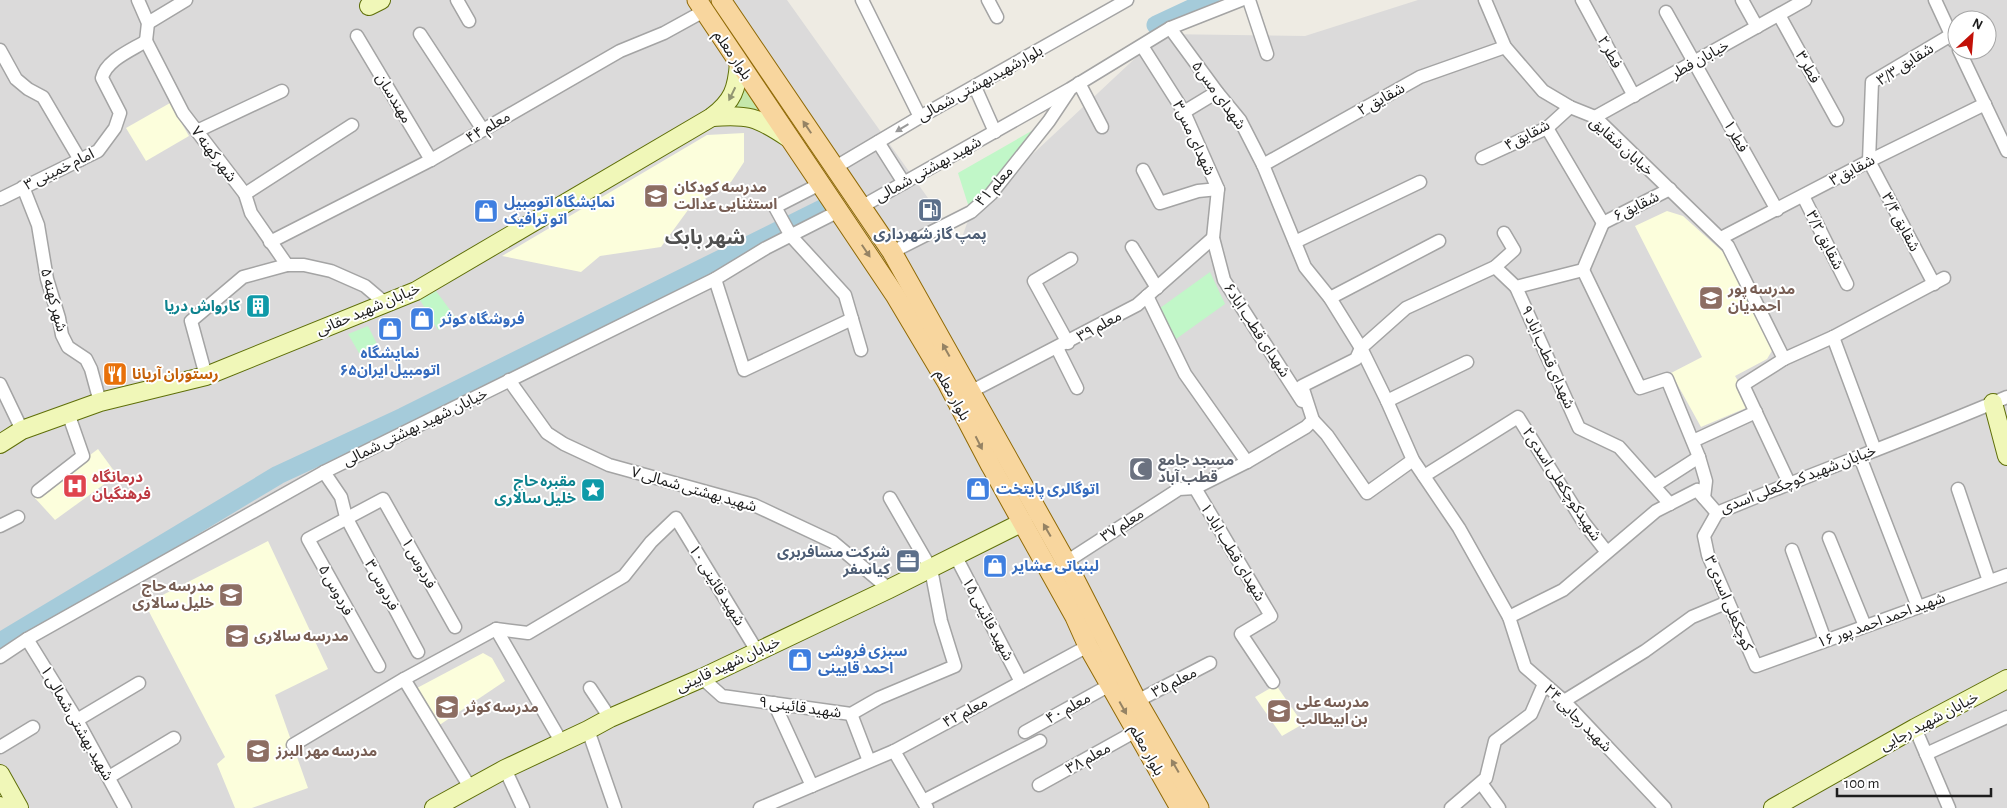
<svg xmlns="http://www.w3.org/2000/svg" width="2007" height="808" font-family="'Alegreya Sans','Noto Sans Arabic',sans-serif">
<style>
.residential{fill:#dbdada;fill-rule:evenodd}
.education{fill:#fcfedc}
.grass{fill:#c5e7aa}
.park{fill:#c1f7c8}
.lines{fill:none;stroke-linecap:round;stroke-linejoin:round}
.river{stroke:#a5cbda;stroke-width:19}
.street-casing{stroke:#a4a4a4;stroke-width:15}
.secondary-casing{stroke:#5f6f09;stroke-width:20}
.primary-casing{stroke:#906a06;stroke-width:21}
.street{stroke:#fff;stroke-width:12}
.secondary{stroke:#f0f7b8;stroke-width:18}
.primary{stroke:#f8d69e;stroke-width:19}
.oneway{fill:#919572}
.oneway2{fill:#958364}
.oneway3{fill:#999}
.labels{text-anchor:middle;stroke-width:4;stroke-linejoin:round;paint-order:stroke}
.street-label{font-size:15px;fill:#1d1d1d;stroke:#fff}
.education-label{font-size:15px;font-weight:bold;fill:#785e54;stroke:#fff;text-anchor:start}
.shop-label{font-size:15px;font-weight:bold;fill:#366cbe;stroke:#fff;text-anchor:start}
.service-label{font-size:15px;font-weight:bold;fill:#4e5e75;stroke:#fff}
.culture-label{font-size:15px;font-weight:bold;fill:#0d838f;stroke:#fff;text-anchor:end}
.food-label{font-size:15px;font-weight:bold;fill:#c56008;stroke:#fff;text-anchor:start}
.worship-label{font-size:15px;font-weight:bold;fill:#5b616d;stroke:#fff;text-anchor:start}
.health-label{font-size:15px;font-weight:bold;fill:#be3a42;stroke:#fff;text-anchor:start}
.district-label{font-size:20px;font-weight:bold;fill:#505050;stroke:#fff}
</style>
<rect width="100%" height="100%" fill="#eeebe3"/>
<path class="residential" d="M0,0H787L960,243L971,212L1161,34L1305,36L1418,0H2007V808H0ZM1957,20H1987V50H1957Z"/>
<g class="education">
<path d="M170,103L189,136L146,161L126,128Z"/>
<path d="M744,133V162L731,182L688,210L661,247L600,256L581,272L502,256L707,135Z"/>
<path d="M1667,211L1683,216L1723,252L1776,344L1767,359L1735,376L1753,405L1701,427L1671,373L1702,357L1635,226Z"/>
<path d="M98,449L117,475L55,520L34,497Z"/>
<path d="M268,541L328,669L275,695L308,788L252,808H235L217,764L225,757L145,604Z"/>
<path d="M483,653L492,658L505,681L438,726L417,688Z"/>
<path d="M1276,685L1303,724L1282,736L1255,697Z"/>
</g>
<path class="grass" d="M740,71L781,131L725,109Z"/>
<g class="park">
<path d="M1049,121L972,217L958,173Z"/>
<path d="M1210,272L1225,304L1176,339L1160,308Z"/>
<path d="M436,291L456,318L438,330L420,300Z"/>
<path d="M368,326L380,350L363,360L348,334Z"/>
</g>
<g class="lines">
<g class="river">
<path d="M1156,25L1210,0"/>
<path d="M0,642L278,475L403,417L826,207"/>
</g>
<defs>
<g id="street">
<path d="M138,0L148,23L146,41"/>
<path d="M457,0L469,21"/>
<path d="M862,0L920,117"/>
<path d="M988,0L997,17"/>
<path d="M1249,0L1267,54"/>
<path d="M1485,0L1505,47L1543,91L1570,107L1595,117L1728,246L1784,359L1743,385L1789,483"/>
<path d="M1582,0L1634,96"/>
<path d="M1742,0L1757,27"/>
<path d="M1935,0L1954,41"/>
<path d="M1666,12L1777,210"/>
<path d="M1779,15L1837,120"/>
<path d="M148,23L186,0"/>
<path d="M1170,28L1217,92L1240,120L1263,165L1305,267L1330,298L1361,348L1387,401L1413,460L1459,528L1509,617L1525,667L1564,701L1665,808"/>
<path d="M420,34L483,130"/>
<path d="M357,36L431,160"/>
<path d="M146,41L183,113L245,194L251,213L287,265"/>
<path d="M1142,46L1184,112L1218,189L1213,238L1224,280L1302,401"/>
<path d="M0,50L16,79L28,89L43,97L80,160"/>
<path d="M1959,50L2007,151"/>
<path d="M1079,83L1102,127"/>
<path d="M975,87L995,132"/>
<path d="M1184,112L1217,92"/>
<path d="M1595,117L1805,0"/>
<path d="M1547,128L1603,223"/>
<path d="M197,131L282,91"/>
<path d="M878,142L904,183"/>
<path d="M1482,158L1547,128L1570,107"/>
<path d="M1263,165L1420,77L1505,47"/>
<path d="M834,168L920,117L1127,0"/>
<path d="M1143,170L1160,203L1198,191L1218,189"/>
<path d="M820,184L775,207L791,236L845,295L861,350"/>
<path d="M23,187L38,225L47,279L59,318L62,335L68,347L86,359L91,369L100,402"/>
<path d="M245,194L352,125"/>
<path d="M1803,196L1847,284"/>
<path d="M0,199L98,151L115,128L120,113L102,78C106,60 132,50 146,41"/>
<path d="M861,207L1070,89L1170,28L1241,0"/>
<path d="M1603,223L1670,189"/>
<path d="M1721,238L1869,161L1985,104"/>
<path d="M270,242L431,160L620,51L664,33L704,11"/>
<path d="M1295,242L1420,182"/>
<path d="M1132,247L1157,288"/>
<path d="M892,252L971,212L991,194L1049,121L1069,91"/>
<path d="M1495,267L1514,250L1504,233"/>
<path d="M1583,270L1640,388L1667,379L1699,457L1706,481L1704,498"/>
<path d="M715,279L744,370L852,319"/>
<path d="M1934,284L1869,161L1872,82L1951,35"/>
<path d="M1516,287L1579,428L1619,447L1670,504"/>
<path d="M1147,296L1185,374L1247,462"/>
<path d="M1330,298L1439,241"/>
<path d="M1833,337L1944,278"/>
<path d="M1068,343L1034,281L1071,259"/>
<path d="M1057,348L1077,388"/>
<path d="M1784,359L1833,337L1875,450"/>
<path d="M206,376L191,321L243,277L287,265H304L331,271L365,286L385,303"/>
<path d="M509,380L547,433L564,444L609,465L754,505L833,542L889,589"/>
<path d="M0,384L22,430"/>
<path d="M970,392L1137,305L1213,238"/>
<path d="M1387,401L1467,362"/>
<path d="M1313,420L1327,435L1367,493L1413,460"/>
<path d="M1693,441L1756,412"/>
<path d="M1860,457L1918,607"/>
<path d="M324,472L341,497L346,517L418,652"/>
<path d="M1424,476L1518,417L1584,523L1606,551"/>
<path d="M1654,486L1699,457"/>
<path d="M1195,488L1271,616L1241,634L1273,682"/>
<path d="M1958,489L1989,581"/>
<path d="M38,491L83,456L68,413"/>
<path d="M1717,513L1704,536L1708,555L1756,666L2007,575"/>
<path d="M0,526L18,517"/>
<path d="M1829,538L1865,626"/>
<path d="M1792,550L1825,640"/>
<path d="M956,557L1021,682"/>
<path d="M1066,562L1179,489L1195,488L1247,462L1306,427L1313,420L1302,386L1356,359L1361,348L1406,308L1495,267L1516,287L1583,270L1603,223"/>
<path d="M1509,617L1563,590L1656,511L1697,490L1717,513C1813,473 1911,438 2007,397"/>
<path d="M496,629L562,743"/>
<path d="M27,639L77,720L125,808"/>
<path d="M0,657L27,639L324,472L715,279L766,248L839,211"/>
<path d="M379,666L308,539L383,499L455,627"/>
<path d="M702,678L722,696L851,714L879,698L955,666L941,621L931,569L890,498"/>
<path d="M404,679L471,789"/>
<path d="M590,688L610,718"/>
<path d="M1137,701L1210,663"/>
<path d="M1564,701L1645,651L1692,617L1728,602"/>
<path d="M774,703L812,786"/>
<path d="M851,714L869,761"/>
<path d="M77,720L139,683"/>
<path d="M1915,728L1949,808"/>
<path d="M588,730L615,808"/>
<path d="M1025,732L1110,685"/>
<path d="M293,745L404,679L496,629L528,633L624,576L651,542L676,518L757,651"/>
<path d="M0,747L33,727"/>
<path d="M1926,754L2007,717"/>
<path d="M505,769L523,808"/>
<path d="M109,777L174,738"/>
<path d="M1481,783L1499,808"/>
<path d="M1039,785L1136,731"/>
<path d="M923,801L1040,741"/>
<path d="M760,808L894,751"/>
<path d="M927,808L894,751L1088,646"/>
<path d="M1451,808L1486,778L1495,741L1531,714L1544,684"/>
</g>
<g id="secondary">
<path d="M369,6L381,0"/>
<path d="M712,117C748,114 757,117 787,137"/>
<path d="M1993,403L2007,456"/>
<path d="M0,444L22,430L100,402L206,376L416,291L712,117C733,101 737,89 739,63"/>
<path d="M0,774L19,808"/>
<path d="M0,806L1,808"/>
<path d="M434,808L505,769L588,730L610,718L702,678L889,589L1023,522"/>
<path d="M1773,808L1915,728L2007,679"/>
</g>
<g id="primary">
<path d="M697,0L895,295L948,384L991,466L1075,617L1088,646L1180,808"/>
<path d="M721,0L892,252L1066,562L1137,701L1199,808"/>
</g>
</defs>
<use href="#street" class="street-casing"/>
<use href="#secondary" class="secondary-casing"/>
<use href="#primary" class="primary-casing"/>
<use href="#street" class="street"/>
<use href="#secondary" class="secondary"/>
<use href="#primary" class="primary"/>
</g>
<defs><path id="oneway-solid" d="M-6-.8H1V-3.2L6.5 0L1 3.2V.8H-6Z" transform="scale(1.25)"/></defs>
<use class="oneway" href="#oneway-solid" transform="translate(732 94) rotate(116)"/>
<g class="oneway2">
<use href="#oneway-solid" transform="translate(807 127) rotate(-124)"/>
<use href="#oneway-solid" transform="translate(866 251) rotate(56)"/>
<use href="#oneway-solid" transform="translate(946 350) rotate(-119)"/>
<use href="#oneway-solid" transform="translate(979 443) rotate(63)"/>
<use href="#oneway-solid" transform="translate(1047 530) rotate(-120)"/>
<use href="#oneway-solid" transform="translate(1123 708) rotate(61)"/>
<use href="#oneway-solid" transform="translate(1175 766) rotate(-120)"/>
</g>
<use class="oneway3" href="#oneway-solid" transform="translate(902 128) rotate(149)"/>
<defs>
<symbol id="school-square" viewBox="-11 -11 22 22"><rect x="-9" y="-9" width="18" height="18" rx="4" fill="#8d6e63" stroke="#fff"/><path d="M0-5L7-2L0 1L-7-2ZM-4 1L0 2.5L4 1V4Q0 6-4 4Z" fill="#fff"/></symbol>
<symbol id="fuel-square" viewBox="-11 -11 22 22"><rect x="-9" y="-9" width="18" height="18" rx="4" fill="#5c6f8a" stroke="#fff"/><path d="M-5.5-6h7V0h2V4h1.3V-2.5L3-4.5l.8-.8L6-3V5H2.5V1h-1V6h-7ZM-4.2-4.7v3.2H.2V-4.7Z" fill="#fff"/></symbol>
<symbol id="shop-square" viewBox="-11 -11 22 22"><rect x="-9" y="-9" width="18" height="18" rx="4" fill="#3f7fe0" stroke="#fff"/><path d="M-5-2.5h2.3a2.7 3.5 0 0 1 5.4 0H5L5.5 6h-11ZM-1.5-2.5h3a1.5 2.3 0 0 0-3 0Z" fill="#fff"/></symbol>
<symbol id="building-square" viewBox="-11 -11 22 22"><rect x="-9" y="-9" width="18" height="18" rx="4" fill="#0f9aa8" stroke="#fff"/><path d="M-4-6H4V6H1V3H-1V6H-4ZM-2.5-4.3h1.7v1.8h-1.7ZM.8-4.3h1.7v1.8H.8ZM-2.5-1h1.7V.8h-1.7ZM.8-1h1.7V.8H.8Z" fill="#fff"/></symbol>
<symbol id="restaurant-square" viewBox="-11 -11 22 22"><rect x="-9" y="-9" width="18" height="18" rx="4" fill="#e8710a" stroke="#fff"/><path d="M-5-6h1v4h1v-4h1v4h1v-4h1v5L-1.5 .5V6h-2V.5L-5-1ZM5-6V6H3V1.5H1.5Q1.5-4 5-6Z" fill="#fff"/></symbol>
<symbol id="mosque-square" viewBox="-11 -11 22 22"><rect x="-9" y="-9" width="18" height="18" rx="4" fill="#6b7280" stroke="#fff"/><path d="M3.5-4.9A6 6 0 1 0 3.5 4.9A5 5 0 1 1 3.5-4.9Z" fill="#fff"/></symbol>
<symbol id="hospital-square" viewBox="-11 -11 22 22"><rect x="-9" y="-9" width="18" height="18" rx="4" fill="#e0444e" stroke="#fff"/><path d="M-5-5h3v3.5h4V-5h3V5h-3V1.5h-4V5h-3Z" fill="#fff"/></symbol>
<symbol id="sight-square" viewBox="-11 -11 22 22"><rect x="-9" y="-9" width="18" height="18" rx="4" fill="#0f9aa8" stroke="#fff"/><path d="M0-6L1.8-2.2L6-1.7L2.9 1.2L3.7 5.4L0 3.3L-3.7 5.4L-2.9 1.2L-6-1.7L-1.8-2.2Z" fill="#fff"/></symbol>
<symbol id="office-square" viewBox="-11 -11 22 22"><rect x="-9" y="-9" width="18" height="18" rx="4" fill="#5c6f8a" stroke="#fff"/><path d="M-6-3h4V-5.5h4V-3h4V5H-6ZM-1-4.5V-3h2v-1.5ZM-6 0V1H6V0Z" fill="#fff"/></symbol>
</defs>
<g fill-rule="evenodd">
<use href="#school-square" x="642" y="182" width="28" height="28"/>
<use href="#fuel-square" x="916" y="196" width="28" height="28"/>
<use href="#shop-square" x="472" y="197" width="28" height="28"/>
<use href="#school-square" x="1697" y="284" width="28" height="28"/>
<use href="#building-square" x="244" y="292" width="28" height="28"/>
<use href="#shop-square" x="408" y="305" width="28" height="28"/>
<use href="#shop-square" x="376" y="315" width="28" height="28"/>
<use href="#restaurant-square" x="101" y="360" width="28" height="28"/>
<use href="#mosque-square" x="1127" y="455" width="28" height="28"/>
<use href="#hospital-square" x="61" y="472" width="28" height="28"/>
<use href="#shop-square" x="964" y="475" width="28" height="28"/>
<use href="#sight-square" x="579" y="476" width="28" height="28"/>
<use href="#office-square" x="894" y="547" width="28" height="28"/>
<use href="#shop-square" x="981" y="552" width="28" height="28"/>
<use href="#school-square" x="217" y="581" width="28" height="28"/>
<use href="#school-square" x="223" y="622" width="28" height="28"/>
<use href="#shop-square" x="786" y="646" width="28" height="28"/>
<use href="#school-square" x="433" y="693" width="28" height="28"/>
<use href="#school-square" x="1265" y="697" width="28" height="28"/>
<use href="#school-square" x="244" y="737" width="28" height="28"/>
</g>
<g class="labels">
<g class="street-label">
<text transform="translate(1610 52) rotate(61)" y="5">فطر ۲</text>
<text transform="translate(733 55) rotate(56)" y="5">بلوار معلم</text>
<text transform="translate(1700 59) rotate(-29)" y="5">خیابان فطر</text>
<text transform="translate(1905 64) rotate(-33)" y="5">شقایق ۳/۳</text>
<text transform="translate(1808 67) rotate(61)" y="5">فطر ۳</text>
<text transform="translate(980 83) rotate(-29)" y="5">بلوارشهیدبهشتی شمالی</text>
<text transform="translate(1219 95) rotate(54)" y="5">شهدای مس۵</text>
<text transform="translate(394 98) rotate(59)" y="5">مهندسان</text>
<text transform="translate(1381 99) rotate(-29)" y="5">شقایق ۲</text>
<text transform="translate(488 127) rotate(-30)" y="5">معلم ۴۴</text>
<text transform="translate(1527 135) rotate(-28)" y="5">شقایق۴</text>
<text transform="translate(1736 136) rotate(61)" y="5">فطر ۱</text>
<text transform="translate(1194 138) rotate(65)" y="5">شهدای مس۳</text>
<text transform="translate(1622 146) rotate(42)" y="5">خیابان شقایق</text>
<text transform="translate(214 154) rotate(53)" y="5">شهر کهنه ۷</text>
<text transform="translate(59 169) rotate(-26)" y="5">امام خمینی ۳</text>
<text transform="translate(928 169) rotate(-29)" y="5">شهید بهشتی شمالی</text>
<text transform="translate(1852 170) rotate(-28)" y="5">شقایق۳</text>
<text transform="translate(994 186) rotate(-48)" y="5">معلم ۴۱</text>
<text transform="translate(1636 206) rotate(-26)" y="5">شقایق۶</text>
<text transform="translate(1901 222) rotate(62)" y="5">شقایق ۳/۴</text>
<text transform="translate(1825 240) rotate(63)" y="5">شقایق ۳/۲</text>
<text transform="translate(54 300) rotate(75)" y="5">شهر کهنه ۵</text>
<text transform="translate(368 309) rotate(-23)" y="5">خیابان شهید حقانی</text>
<text transform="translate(1099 326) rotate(-29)" y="5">معلم ۳۹</text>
<text transform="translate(1257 330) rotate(57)" y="5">شهدای قطب اباد۶</text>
<text transform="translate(1548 357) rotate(66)" y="5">شهدای قطب اباد ۹</text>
<text transform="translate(953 395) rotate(61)" y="5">بلوار معلم</text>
<text transform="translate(415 427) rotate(-26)" y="5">خیابان شهید بهشتی شمالی</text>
<text transform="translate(1798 479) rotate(-21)" y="5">خیابان شهید کوچکعلی اسدی</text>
<text transform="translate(1562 484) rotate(57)" y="5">شهیدکوچکعلی اسدی۲</text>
<text transform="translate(694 489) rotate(16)" y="5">شهید بهشتی شمالی ۷</text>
<text transform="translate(1122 525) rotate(-33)" y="5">معلم ۳۷</text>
<text transform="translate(1233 552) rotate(59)" y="5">شهدای قطب اباد ۱</text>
<text transform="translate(419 563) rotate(61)" y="5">فردوس ۱</text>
<text transform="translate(382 585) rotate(62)" y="5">فردوس ۳</text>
<text transform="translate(717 585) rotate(58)" y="5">شهید قائینی ۱۰</text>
<text transform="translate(336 590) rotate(61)" y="5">فردوس ۵</text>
<text transform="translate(1729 603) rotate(67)" y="5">کوچکعلی اسدی ۳</text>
<text transform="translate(988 619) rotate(62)" y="5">شهید قائینی ۱۵</text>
<text transform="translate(1881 620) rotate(-20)" y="5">شهید احمد احمد پور ۱۶</text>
<text transform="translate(728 664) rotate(-25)" y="5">خیابان شهید قایینی</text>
<text transform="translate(1174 682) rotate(-27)" y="5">معلم ۳۵</text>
<text transform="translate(800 707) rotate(8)" y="5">شهید قائینی ۹</text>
<text transform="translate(1068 708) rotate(-29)" y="5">معلم ۴۰</text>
<text transform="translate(965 712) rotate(-28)" y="5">معلم ۴۲</text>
<text transform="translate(1578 718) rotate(45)" y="5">شهید رجایی ۲۴</text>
<text transform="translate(1929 721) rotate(-28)" y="5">خیابان شهید رجایی</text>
<text transform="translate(77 723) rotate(60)" y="5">شهید بهشتی شمالی ۱</text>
<text transform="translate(1147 750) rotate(61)" y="5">بلوار معلم</text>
<text transform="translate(1088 758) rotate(-29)" y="5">معلم ۳۸</text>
</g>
<g class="education-label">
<text x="674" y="192">مدرسه کودکان<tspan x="674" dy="17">استثنایی عدالت</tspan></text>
<text x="1728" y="294">مدرسه پور<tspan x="1728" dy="17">احمدیان</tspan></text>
<text x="214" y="591" text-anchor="end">مدرسه حاج<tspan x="214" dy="17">خلیل سالاری</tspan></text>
<text x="254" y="641">مدرسه سالاری</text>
<text x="1296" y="707">مدرسه علی<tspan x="1296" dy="17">بن ابیطالب</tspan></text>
<text x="464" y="712">مدرسه کوثر</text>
<text x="276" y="756">مدرسه مهر البرز</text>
</g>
<g class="shop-label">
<text x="504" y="207">نمایشگاه اتومبیل<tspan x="504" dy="17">اتو ترافیک</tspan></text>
<text x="440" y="324">فروشگاه کوثر</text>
<text x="390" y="358" text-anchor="middle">نمایشگاه<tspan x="390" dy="17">اتومبیل ایران۶۵</tspan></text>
<text x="996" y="494">اتوگالری پایتخت</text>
<text x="1012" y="571">لبنیاتی عشایر</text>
<text x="818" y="656">سبزی فروشی<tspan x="818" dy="17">احمد قایینی</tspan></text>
</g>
<g class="service-label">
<text x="930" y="239">پمپ گاز شهرداری</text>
<text x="890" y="557" text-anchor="end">شرکت مسافربری<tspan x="890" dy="17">کیاسفر</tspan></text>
</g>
<g class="culture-label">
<text x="240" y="311">کارواش دریا</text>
<text x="576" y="486">مقبره حاج<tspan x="576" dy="17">خلیل سالاری</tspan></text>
</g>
<g class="food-label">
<text x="132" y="379">رستوران آریانا</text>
</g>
<g class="worship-label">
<text x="1158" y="465">مسجد جامع<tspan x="1158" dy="17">قطب آباد</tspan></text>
</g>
<g class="health-label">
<text x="92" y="482">درمانگاه<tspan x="92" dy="17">فرهنگیان</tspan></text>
</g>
<g class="district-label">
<text x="705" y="244">شهر بابک</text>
</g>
</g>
<g transform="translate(1972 35) rotate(26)"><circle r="24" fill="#ffffff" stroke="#a5a5a5"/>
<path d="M0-4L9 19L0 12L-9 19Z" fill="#c21108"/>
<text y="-8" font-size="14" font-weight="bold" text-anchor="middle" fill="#1d1d1d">N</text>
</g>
<path d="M1837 788v8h154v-8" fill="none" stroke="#1d1d1d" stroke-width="2.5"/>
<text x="1844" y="788" font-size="15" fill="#1d1d1d" stroke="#ffffff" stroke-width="4" paint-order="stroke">100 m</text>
</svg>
